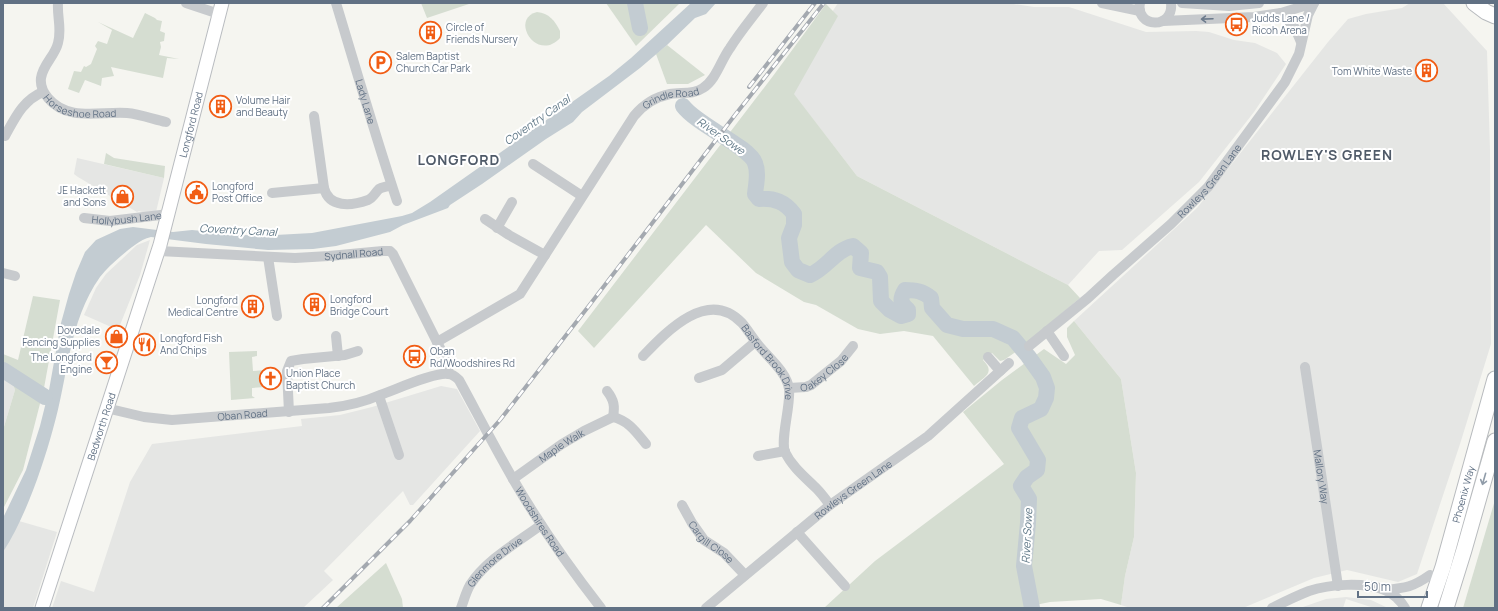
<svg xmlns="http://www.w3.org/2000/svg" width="1498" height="611" font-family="Manrope,sans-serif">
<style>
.built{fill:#e5e6e4}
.green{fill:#d5ddd1}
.water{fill:#c3ccd2}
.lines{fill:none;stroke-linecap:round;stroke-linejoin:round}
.river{stroke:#c3ccd2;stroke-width:16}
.major-casing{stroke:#b9bcc0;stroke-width:15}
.highway-casing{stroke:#b8bbbe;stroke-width:17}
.minor{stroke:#c7cacd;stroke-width:10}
.major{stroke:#fff;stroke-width:13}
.highway{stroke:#fff;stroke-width:15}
.rail-casing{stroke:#a4a9b0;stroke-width:4}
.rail{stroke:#fff;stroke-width:2.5;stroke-dasharray:8;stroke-linecap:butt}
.oneway{stroke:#6b7a8b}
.oneway2{stroke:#909ca9}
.labels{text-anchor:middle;stroke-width:4;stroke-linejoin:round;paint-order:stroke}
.poi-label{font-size:10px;fill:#617184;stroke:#fff;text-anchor:start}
.street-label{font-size:10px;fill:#617184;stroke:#fff}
.water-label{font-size:11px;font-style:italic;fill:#627a89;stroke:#fff}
.district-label{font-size:14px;font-weight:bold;letter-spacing:1px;fill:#505b69;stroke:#fff}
</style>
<rect width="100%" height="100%" fill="#f5f5f0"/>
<g class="built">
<path d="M838,3H1007L1034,7H1069L1146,32L1196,31L1209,32L1234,40L1255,43L1277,53L1286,64L1254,112L1199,182L1122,250L1099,251L1068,285L857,176L785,83Z"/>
<path d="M1410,3H1443L1487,51L1490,150L1491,344L1460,444L1417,574L1398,582L1347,570L1314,578L1243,608H1130L1121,605L1125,576L1134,537L1136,473L1121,379L1074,321L1197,208L1328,42L1348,19L1366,14L1402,8Z"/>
<path d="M77,158L164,178L156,212L151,215L139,211L137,212L78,177L74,174Z"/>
<path d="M150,240L140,275L118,330L84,315L96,288L106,274L137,245Z"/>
<path d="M3,376L12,381L15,390L3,430Z"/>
<path d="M441,386L457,389L480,431L413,505H410L403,491L324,571L333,580L303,608H52L61,581L94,592L130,482L152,444L302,426L301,419L340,415L372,407Z"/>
<path d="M19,521L57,532L33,608H3V552Z"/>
<path d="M1346,597L1371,600L1388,608H1374L1346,599L1343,608H1300L1326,599Z"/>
</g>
<g class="green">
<path d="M421,3H472L427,18Z"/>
<path d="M606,3H680L636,46Z"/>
<path d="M826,4L838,16L794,94L857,176L1068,285L1080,298L1017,351L1004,360L1000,361L992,353L983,360C996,373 984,377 974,386L933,336L904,331L880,334L858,329L816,305L804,302L756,273L706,225L594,348L578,331L773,76Z"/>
<path d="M537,12C549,13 555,21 560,31V38C537,63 509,19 537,12Z"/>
<path d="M145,13L155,18L157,20L162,21L160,31L165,33L164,41L160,42L161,47L159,55L179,59L167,58L163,78L111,67L114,76L102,78L101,86L85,80L79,93L68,89L74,71L81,72L84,66L86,67L91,64L97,49L95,46L98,41L107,44L112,30L98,22L133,38Z"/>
<path d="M667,45L705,75L688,84H667L656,54Z"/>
<path d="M106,153L114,158L165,166L164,178L104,164Z"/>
<path d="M33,296L60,300L44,388L23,470L3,509V430L15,390L12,381L3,376V354L18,360Z"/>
<path d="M1074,321L1121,379L1136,473L1134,537L1125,576L1121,605L1101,599L1050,602L1021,608H824L875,561L1004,464L963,412L1002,380L1044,349L1066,364L1075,355L1067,337V328Z"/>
<path d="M257,351V356L252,357L253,371L264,370L265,387L252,388V396L255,398L231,400L229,352Z"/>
<path d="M1495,500V608H1463Z"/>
<path d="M386,563L402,599L403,608H336Z"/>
</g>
<path class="water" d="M691,3H716L706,14L695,18L667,45L640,68L582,112L573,122L546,139L482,184L450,205L448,208L403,225L390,232L336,246L313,249L268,250L206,244L151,237C139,240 131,248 121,256C114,262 106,269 100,277C68,322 68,379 53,429C42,469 25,518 3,552V518L26,470L40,426L49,390L61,323L69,294L76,273L85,252L96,240L120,229L133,227L173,232L192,230L257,236L312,233L402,216L412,213L430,202L609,76L631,58Z"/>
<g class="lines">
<g class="river">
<path d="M635,3L640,28"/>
<path d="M683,106C697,125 750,147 755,163C759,173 756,184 755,194L759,199C775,198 785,202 794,214V225L789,238L792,262L798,270L810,275C827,268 835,250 853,246L861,253L860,268L877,272L880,277L881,301L890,310L901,316L908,314V310C901,303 899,300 905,290C915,290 923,291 931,298L932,308L947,325L963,329H993L1013,338L1028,356L1043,377L1047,388L1046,398L1041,409L1022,418L1019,428L1038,460L1037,470L1027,477L1021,486L1029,499L1028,523L1024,566L1032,608"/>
<path d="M3,370L45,397"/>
</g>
<defs>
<g id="major">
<path id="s15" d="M42,608L160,245L222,3"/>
</g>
<g id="highway">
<path d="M1474,3L1486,12L1495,16"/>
<path id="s16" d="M1429,608L1443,567L1495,379"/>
<path d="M1446,608L1464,550L1495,441"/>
</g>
</defs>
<use href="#major" class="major-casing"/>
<use href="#highway" class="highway-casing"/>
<g class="minor">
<path id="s1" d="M58,3C57,17 62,29 58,43C55,56 43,64 41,78C40,86 43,92 48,98C68,122 100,111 127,113C139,114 153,119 166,122"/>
<path d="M186,3L219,14"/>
<path id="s2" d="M336,3C356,69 375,135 397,201"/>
<path d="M1102,3L1140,11"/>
<path d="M1140,3C1135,28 1174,30 1171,3"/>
<path d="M1182,3L1229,6L1259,3"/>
<path d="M1281,13L1295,28L1301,42"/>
<path d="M1163,21L1254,17L1281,13L1314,3"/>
<path d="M314,116L324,188C329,208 351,206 368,200C373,198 375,193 379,189C382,187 387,187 391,185"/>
<path d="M5,136C15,118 23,100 43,92"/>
<path d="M533,164L582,196"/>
<path d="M272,193L324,188"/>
<path id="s3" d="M84,218L110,221L169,214"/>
<path d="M485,219L509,235L545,255"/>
<path d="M497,228L512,202"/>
<path id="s4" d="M159,251L295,258L329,256L383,251H390L393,254L447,362L449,374"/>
<path d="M268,257L277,316"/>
<path d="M3,273L15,276"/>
<path d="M1047,331L1064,356"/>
<path d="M336,336L338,356"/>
<path id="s5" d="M437,342L520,294L634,116C643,105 655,97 670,94C681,92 693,95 703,88C716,80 721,60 730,48C740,32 752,18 763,3"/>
<path id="s6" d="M1029,346L1088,298L1113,275L1171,224L1208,187L1285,82L1299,54L1308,15L1314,3"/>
<path id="s7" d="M643,356C666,332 708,287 742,323C748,330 753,339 760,347C770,359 787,373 789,389C791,405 780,440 785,452C792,467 806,478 817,489C822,494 826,500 830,505"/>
<path d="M988,357L1000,371"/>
<path id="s8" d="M1305,367L1338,586"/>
<path d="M699,378L722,370L755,342"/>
<path id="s9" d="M789,388L806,387L811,385L841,361L853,346"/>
<path d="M607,391C614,400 615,406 613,417"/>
<path d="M379,396L399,455"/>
<path id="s10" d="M106,408L144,417L172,420L329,408C347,406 364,402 380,395C395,390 434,372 448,374C452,374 456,377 459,380C477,413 494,446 513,479C539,524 569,567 601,608"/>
<path d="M289,412L287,371L291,361L303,359L345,355L358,351"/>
<path d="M758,456L785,451"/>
<path id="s11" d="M513,479L562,444L584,431L613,417C629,421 636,432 646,444"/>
<path id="s12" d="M682,505L692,523L704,540L724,553L745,575"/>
<path d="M797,532L845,586"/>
<path d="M1385,590C1406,588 1413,587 1430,575"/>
<path id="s13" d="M461,608C464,600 466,592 470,585C486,560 518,542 541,525"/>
<path id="s14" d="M706,608L830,505L928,436L1009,363"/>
<path d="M1272,608C1284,602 1296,596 1309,591C1330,584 1364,582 1385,590C1393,593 1401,601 1405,608"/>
</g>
<use href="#major" class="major"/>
<use href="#highway" class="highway"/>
<defs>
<g id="rail">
<path d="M749,87L815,3"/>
<path d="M323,608L410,521L500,420L588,307L735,115L824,3"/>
</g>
</defs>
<use href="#rail" class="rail-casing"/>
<use href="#rail" class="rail"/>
</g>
<defs><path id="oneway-shaft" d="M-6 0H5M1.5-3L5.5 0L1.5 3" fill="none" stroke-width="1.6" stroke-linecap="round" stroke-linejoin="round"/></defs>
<use class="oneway" href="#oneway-shaft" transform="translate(1207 19) rotate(178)"/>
<use class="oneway2" href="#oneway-shaft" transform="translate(1484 479) rotate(106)"/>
<defs>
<symbol id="bus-ring" viewBox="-11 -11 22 22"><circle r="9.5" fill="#fff" stroke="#f15d15" stroke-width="1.5"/><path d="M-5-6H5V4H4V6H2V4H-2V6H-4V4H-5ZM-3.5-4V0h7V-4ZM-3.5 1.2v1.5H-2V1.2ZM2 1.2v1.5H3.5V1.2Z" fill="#f15d15"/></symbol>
<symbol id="building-ring" viewBox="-11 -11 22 22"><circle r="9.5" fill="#fff" stroke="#f15d15" stroke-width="1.5"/><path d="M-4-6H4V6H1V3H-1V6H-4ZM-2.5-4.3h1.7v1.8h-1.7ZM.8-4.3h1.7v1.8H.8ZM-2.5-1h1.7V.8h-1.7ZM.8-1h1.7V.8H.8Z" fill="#f15d15"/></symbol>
<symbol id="parking-ring" viewBox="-11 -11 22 22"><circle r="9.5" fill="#fff" stroke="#f15d15" stroke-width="1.5"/><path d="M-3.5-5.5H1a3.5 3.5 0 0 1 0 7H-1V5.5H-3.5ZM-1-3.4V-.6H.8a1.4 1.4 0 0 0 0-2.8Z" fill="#f15d15"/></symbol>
<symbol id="civic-ring" viewBox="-11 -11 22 22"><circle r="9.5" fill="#fff" stroke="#f15d15" stroke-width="1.5"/><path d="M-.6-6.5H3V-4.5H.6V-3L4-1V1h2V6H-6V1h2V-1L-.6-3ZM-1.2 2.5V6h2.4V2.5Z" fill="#f15d15"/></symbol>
<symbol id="shop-ring" viewBox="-11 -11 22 22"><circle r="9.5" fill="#fff" stroke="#f15d15" stroke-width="1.5"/><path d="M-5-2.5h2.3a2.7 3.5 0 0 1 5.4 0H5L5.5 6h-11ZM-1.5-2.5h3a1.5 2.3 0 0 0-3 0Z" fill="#f15d15"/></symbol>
<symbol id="restaurant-ring" viewBox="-11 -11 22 22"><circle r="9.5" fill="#fff" stroke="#f15d15" stroke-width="1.5"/><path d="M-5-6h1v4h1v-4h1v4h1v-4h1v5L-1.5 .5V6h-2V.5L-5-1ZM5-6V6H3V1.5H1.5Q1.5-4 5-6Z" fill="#f15d15"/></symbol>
<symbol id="bar-ring" viewBox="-11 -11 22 22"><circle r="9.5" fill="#fff" stroke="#f15d15" stroke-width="1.5"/><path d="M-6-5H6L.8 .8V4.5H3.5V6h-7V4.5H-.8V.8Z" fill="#f15d15"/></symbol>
<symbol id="church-ring" viewBox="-11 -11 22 22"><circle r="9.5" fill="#fff" stroke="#f15d15" stroke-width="1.5"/><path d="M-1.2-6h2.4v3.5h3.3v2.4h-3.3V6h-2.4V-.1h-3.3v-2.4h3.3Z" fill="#f15d15"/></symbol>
</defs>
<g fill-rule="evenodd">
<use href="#bus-ring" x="1224" y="12" width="25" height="25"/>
<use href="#building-ring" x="418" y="20" width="25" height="25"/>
<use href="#parking-ring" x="368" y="50" width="25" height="25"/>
<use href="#building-ring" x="1414" y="58" width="25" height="25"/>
<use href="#building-ring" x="208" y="94" width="25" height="25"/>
<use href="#civic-ring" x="184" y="180" width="25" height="25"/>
<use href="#shop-ring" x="110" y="184" width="25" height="25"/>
<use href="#building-ring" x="302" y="292" width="25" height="25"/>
<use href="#building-ring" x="240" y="294" width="25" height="25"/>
<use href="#shop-ring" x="104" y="324" width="25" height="25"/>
<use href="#restaurant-ring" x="132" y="332" width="25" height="25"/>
<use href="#bus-ring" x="402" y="344" width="25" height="25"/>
<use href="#bar-ring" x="94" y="350" width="25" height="25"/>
<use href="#church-ring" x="258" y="366" width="25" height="25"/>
</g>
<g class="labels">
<g class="poi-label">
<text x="1252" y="22">Judds Lane /<tspan x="1252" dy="12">Ricoh Arena</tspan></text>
<text x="446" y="31">Circle of<tspan x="446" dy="12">Friends Nursery</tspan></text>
<text x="396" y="60">Salem Baptist<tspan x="396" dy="12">Church Car Park</tspan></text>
<text x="1412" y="75" text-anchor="end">Tom White Waste</text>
<text x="236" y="104">Volume Hair<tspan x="236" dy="12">and Beauty</tspan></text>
<text x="212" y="190">Longford<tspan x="212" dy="12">Post Office</tspan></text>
<text x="106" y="194" text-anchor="end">JE Hackett<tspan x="106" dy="12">and Sons</tspan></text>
<text x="330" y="303">Longford<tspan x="330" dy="12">Bridge Court</tspan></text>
<text x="238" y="304" text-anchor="end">Longford<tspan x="238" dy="12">Medical Centre</tspan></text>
<text x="100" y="334" text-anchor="end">Dovedale<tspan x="100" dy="12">Fencing Supplies</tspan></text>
<text x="160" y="342">Longford Fish<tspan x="160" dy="12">And Chips</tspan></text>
<text x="430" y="355">Oban<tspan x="430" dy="12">Rd/Woodshires Rd</tspan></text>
<text x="92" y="361" text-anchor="end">The Longford<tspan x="92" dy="12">Engine</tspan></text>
<text x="286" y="377">Union Place<tspan x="286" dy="12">Baptist Church</tspan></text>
</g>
<g class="street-label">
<text dy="4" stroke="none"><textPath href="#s5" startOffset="350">Grindle Road</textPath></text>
<text dy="4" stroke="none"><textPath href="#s1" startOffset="136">Horseshoe Road</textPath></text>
<text dy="4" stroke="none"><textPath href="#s2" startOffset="103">Lady Lane</textPath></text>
<text dy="4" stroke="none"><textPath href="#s15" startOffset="506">Longford Road</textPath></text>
<text dy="4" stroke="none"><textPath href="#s6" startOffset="245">Rowleys Green Lane</textPath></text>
<text dy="4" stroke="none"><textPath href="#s3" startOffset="43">Hollybush Lane</textPath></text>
<text dy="4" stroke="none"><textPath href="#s4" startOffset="195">Sydnall Road</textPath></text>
<text dy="4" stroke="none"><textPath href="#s7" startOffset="167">Basford Brook Drive</textPath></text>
<text dy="4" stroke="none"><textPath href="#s9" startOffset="40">Oakey Close</textPath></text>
<text dy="4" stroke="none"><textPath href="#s10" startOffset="138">Oban Road</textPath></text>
<text dy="4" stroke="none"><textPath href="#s15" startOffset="191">Bedworth Road</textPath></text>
<text dy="4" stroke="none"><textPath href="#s11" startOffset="59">Maple Walk</textPath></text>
<text dy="4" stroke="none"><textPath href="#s8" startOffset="111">Mallory Way</textPath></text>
<text dy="4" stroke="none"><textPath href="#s14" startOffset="189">Rowleys Green Lane</textPath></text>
<text dy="4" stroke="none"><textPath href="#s16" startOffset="119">Phoenix Way</textPath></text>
<text dy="4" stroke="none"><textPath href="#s10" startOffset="525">Woodshires Road</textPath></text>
<text dy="4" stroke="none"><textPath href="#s12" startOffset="48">Cargill Close</textPath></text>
<text dy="4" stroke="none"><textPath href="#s13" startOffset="59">Glenmore Drive</textPath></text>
</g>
<g class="water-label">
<text transform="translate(537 120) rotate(-35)" y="4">Coventry Canal</text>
<text transform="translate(721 136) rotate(35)" y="4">River Sowe</text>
<text transform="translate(238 230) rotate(3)" y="4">Coventry Canal</text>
<text transform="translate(1027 536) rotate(-87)" y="4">River Sowe</text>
</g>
<g class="district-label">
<text x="1327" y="160">ROWLEY'S GREEN</text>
<text x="459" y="165">LONGFORD</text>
</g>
</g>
<rect width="1498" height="611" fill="none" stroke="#617184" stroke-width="8"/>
<path d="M1358 591v6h69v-6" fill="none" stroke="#617184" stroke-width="2"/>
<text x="1364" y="591" font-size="12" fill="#617184" stroke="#ffffff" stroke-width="3" paint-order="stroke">50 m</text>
</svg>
